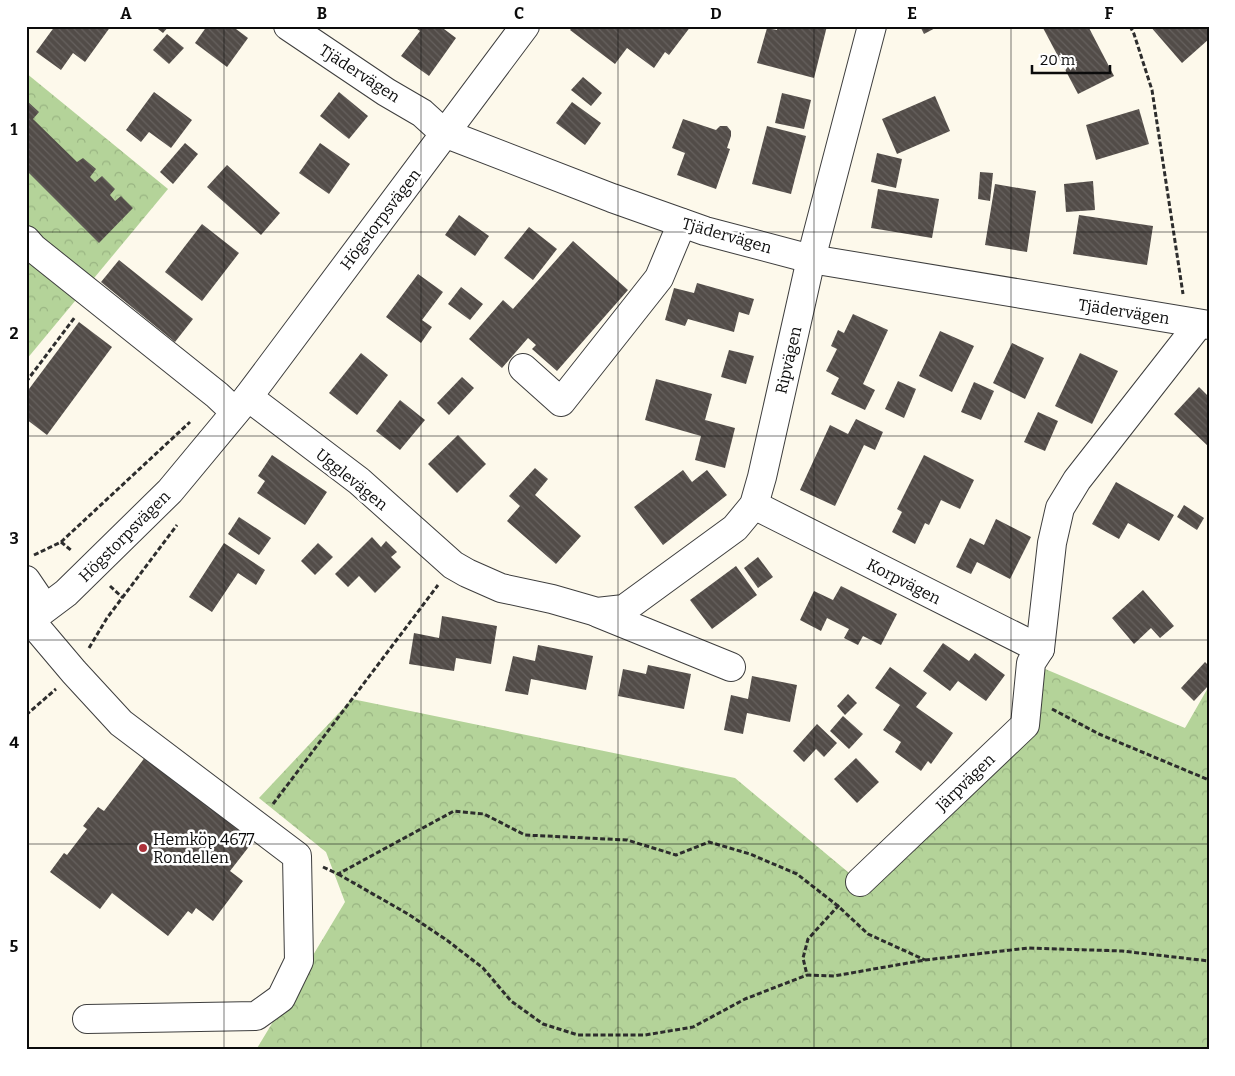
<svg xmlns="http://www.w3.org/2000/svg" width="1235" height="1076" font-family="Bitter,serif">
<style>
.forest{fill:url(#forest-crowns)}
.building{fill:url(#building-back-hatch)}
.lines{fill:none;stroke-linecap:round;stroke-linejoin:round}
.minor-casing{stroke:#3e3e3e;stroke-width:30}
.path{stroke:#2d2d2d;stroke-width:3;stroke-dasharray:5 2.5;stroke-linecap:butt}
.minor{stroke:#fff;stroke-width:28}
.grid{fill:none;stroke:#0b0b0b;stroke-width:1;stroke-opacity:0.55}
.poi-dot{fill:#ad313a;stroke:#fff;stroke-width:2}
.labels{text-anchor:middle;stroke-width:5;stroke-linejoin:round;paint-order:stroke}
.street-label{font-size:16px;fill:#0b0b0b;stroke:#fff}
.poi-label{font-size:16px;fill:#0b0b0b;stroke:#fff;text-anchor:start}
.neatline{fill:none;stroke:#0b0b0b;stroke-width:2}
.grid-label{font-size:16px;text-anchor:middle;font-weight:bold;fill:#0b0b0b}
</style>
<defs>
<pattern id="forest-crowns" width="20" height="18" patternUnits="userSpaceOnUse" patternTransform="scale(1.25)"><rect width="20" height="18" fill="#b4d399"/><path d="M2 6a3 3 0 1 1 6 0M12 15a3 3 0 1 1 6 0" fill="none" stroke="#99b482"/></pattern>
<pattern id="building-back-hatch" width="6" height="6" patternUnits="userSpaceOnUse" patternTransform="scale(1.25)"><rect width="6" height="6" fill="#524c48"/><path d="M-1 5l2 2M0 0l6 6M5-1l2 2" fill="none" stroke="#66615e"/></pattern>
</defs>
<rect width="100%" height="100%" fill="#fdf9eb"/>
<g class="forest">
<path d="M26,73L168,189L26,360Z"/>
<path d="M1031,663L1185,728L1209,686V1050H256L345,902L326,852L259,798L352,699L735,778L860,882L1025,725Z"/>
</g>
<g class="building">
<path d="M55,26H111L85,62L73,53L61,70L36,52Z"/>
<path d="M154,26H169L163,33Z"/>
<path d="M207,26H232L248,38L227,67L195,43Z"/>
<path d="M413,26H440L456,38L429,76L401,56L420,31Z"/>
<path d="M573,26H615L619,29L621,26H691L669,55L665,52L654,68L627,48L615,64L570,30Z"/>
<path d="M778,26H827L814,78L757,63L767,28L777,30Z"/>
<path d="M920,26H939L924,34Z"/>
<path d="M1042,26H1088L1114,76L1078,94Z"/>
<path d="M1150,26H1209V39L1182,63Z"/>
<path d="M167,34L184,48L169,64L153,50Z"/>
<path d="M583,77L602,93L591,106L571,90Z"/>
<path d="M154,92L192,120L171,148L149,132L141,142L126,130Z"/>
<path d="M339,92L368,116L349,139L320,116Z"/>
<path d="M782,93L811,100L804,129L775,123Z"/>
<path d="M935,96L950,131L897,154L882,119Z"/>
<path d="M26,100L39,112L33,119L77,162L83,158L96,169L90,177L95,182L102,176L115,189L110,195L115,201L121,196L133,208L99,243L26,170Z"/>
<path d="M572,102L601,123L585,145L556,123Z"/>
<path d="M1139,109L1149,144L1096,160L1086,125Z"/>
<path d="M683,119L716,130L720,126H727L731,131V136L727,148L730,149L716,189L677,175L685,153L672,148Z"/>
<path d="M767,126L806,136L791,194L752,184Z"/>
<path d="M185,143L198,154L173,184L160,172Z"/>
<path d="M320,143L350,164L329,194L299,173Z"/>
<path d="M877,153L902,159L896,188L871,182Z"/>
<path d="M227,165L280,213L261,235L207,187Z"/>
<path d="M980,172L993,173L990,201L978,199Z"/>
<path d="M1093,181L1095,210L1066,212L1064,184Z"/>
<path d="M995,184L1036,191L1027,252L985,245Z"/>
<path d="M878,189L939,199L932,238L871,228Z"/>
<path d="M459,215L489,236L475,256L445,235Z"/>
<path d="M1079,215L1153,226L1147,265L1073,254Z"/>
<path d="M202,224L239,253L202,301L165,272Z"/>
<path d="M529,227L557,249L533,280L504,258Z"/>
<path d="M573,241L628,290L557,371L532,349L536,345L528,338L502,368L469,339L503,300L513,309Z"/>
<path d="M119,260L193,319L175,342L101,282Z"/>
<path d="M418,274L443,292L422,320L432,327L421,343L386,317Z"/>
<path d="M697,283L754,299L749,315L739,312L734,332L688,319L685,326L665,320L674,288L694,293Z"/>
<path d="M461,287L483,304L470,320L448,304Z"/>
<path d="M853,314L888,330L863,384L875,390L865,410L831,394L839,378L826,371L837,349L831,346L838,330L844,333Z"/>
<path d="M79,322L112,347L47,435L26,419V393Z"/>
<path d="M940,331L974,346L952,392L919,376Z"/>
<path d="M1012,343L1044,358L1025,399L993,383Z"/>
<path d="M729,350L754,356L746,384L721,377Z"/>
<path d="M361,353L388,375L357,415L329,393Z"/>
<path d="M1080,353L1118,371L1092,424L1055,406Z"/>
<path d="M462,377L474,388L449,415L437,403Z"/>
<path d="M656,379L712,394L705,420L735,428L725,468L695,460L701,436L645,420Z"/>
<path d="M898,381L916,389L904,418L885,409Z"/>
<path d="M974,382L994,391L981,420L961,412Z"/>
<path d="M1199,387L1209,397V447L1174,414Z"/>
<path d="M400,400L425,420L400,450L376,431Z"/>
<path d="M1038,412L1058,421L1045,451L1024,442Z"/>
<path d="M856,419L883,432L875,450L864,445L835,506L800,490L830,425L848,434Z"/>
<path d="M458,435L486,464L457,493L428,464Z"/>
<path d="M272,455L327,492L305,525L257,493L265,481L258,476Z"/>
<path d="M924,455L974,480L960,509L941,500L929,525L925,523L915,544L892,532L902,512L897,509Z"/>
<path d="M535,468L548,479L535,495L581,536L556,564L507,521L520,506L509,496Z"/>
<path d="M683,470L692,482L707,470L727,495L663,545L634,507Z"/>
<path d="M1116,482L1174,515L1159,541L1128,523L1119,539L1092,524Z"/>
<path d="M1184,505L1204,518L1197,530L1177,517Z"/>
<path d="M239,517L271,538L259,555L228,534Z"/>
<path d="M996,519L1031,537L1010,579L977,562L971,574L956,567L970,538L984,545Z"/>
<path d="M372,537L381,547L386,541L397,552L391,557L401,567L375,593L359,576L348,587L335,574Z"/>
<path d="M224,543L265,570L256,585L238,573L212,612L189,597Z"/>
<path d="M318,543L333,557L315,575L301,561Z"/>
<path d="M758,557L773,577L758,588L744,568Z"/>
<path d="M736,566L757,595L712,629L690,600Z"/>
<path d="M841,586L897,614L881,645L863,636L858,645L844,638L849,629L827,618L821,631L800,620L814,591L833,600Z"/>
<path d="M1143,590L1174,626L1160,638L1151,628L1134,644L1112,618Z"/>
<path d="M442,616L497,626L491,664L456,658L454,671L409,664L414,633L439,638Z"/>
<path d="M943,643L969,661L975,653L1005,675L986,701L958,681L950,691L923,671Z"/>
<path d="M538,645L593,656L586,690L531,679L528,695L505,691L513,656L535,661Z"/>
<path d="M1205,662L1209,666V685L1194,701L1181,688Z"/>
<path d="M648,665L691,674L684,709L618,696L623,669L646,674Z"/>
<path d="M890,667L927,693L916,707L953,733L931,764L928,761L921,771L895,752L901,742L883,730L900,705L875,688Z"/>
<path d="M752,676L797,685L790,722L747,713L743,734L724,730L731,695L748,699Z"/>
<path d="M848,694L857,703L845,715L837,706Z"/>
<path d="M843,716L863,734L849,749L830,731Z"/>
<path d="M817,724L837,743L824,757L816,749L804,762L793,751Z"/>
<path d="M146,756L246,833L243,838L251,844L230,871L243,881L213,921L196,908L192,914L188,911L168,936L112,893L100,909L50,872L64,853L67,855L87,829L83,826L98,807L104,811Z"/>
<path d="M856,758L879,782L857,803L834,779Z"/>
</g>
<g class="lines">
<defs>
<g id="minor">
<path d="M288,26L386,92L422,113L444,133L612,198L705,231L811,259L1209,325"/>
<path d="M26,240L33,248L217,395L235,412"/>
<path d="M523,368L561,402L659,278L682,223"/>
<path d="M248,397L359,481L453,565L467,573L501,588L552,599L597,612L624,609L735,528L754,505L762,477L811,259L872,26"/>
<path d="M754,505L1040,649L1031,663L1025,725L860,882"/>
<path d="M26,580L45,608"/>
<path d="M598,613L731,667"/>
<path d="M30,620L74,672L121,723L297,856L299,961L281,998L256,1016L87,1019"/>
<path d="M26,621L30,620L66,593L170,491L248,397L525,26"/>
<path d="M1040,649L1052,543L1060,508L1077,480L1199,324"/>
</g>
</defs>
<use href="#minor" class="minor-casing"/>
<g class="path">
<path d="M1130,26L1134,34L1152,90L1183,294"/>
<path d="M26,382L75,317"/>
<path d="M61,542L72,551"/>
<path d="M34,555L61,542L190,422"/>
<path d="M110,586L123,598"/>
<path d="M89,648L107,618L177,525"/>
<path d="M1052,709L1099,734L1209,780"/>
<path d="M26,715L56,689"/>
<path d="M273,804L438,585"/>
<path d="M323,867L338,874L454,811L484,814L525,835L627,840L676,855L709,842L750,854L797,874L838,906L868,934L925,960"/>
<path d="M338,874L408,914L448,941L483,968L511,1001L543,1024L578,1035H645L693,1027L745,999L807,975"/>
<path d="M839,905L808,939L803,958L807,975L834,976L925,960L1028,948L1122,951L1209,961"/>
</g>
<use href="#minor" class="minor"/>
</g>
<path class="grid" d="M224,26V1050M421,26V1050M618,26V1050M814,26V1050M1011,26V1050M26,232H1209M26,436H1209M26,640H1209M26,844H1209"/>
<circle class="poi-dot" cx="143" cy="848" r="5"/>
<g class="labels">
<g class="street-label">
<text transform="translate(360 73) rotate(33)" y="6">Tjädervägen</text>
<text transform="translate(380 219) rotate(-53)" y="6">Högstorpsvägen</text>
<text transform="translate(727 235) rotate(16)" y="6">Tjädervägen</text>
<text transform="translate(1124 311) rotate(9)" y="6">Tjädervägen</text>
<text transform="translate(788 360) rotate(-77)" y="6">Ripvägen</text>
<text transform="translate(352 479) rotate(39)" y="6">Ugglevägen</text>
<text transform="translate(124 536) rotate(-45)" y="6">Högstorpsvägen</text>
<text transform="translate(904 581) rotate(27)" y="6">Korpvägen</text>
<text transform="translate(965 782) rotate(-44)" y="6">Järpvägen</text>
</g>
<g class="poi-label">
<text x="153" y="845">Hemköp 4677<tspan x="153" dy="18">Rondellen</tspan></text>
</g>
</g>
<rect width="1235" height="1076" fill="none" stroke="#ffffff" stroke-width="55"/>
<path d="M1032 65v8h78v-8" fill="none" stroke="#0b0b0b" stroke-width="2.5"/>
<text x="1040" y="65" font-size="15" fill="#0b0b0b" stroke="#ffffff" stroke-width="4" paint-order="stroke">20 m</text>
<rect x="28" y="28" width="1180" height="1020" class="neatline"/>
<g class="grid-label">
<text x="126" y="19">A</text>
<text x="322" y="19">B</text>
<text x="519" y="19">C</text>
<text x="716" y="19">D</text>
<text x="912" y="19">E</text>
<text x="1109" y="19">F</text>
<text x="14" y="135">1</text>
<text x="14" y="339">2</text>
<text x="14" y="544">3</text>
<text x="14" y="748">4</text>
<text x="14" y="952">5</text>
</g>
</svg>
